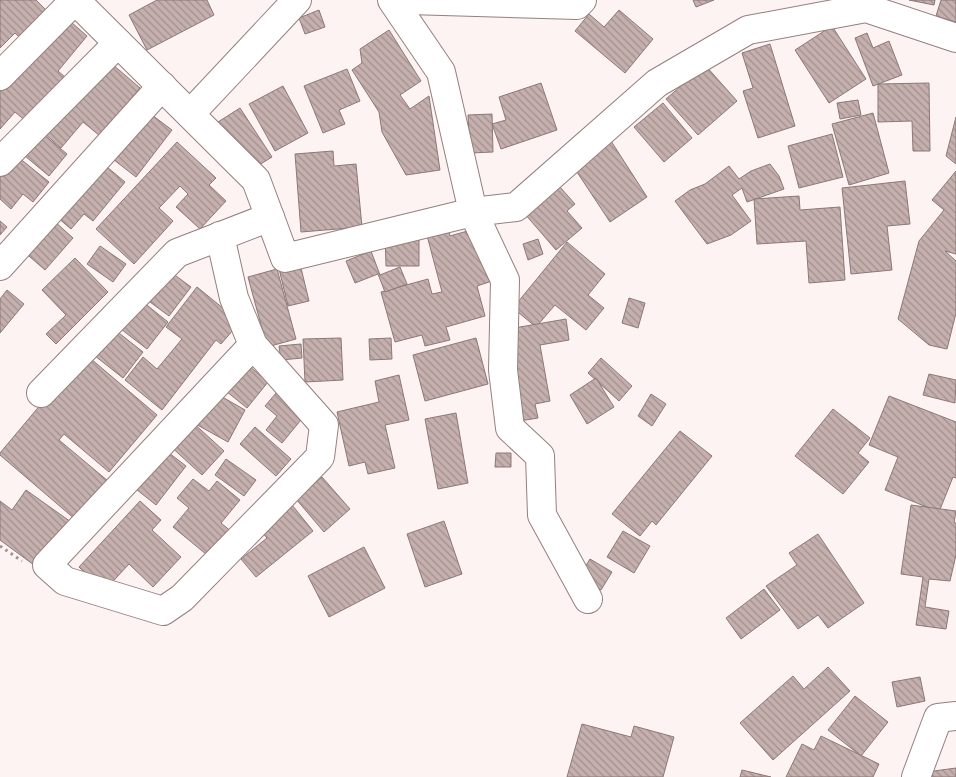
<svg xmlns="http://www.w3.org/2000/svg" width="956" height="777" font-family="'Exo 2',sans-serif">
<style>
.building{fill:url(#building-back-hatch);stroke:#8c7977}
.lines{fill:none;stroke-linecap:round;stroke-linejoin:round}
.minor-casing{stroke:#94807e;stroke-width:30}
.path{stroke:#9b9392;stroke-width:3;stroke-dasharray:2.5 4;stroke-linecap:butt}
.minor{stroke:#fff;stroke-width:28}
</style>
<defs>
<pattern id="building-back-hatch" width="6" height="6" patternUnits="userSpaceOnUse" patternTransform="scale(1.25)"><rect width="6" height="6" fill="#c5b0ae"/><path d="M-1 5l2 2M0 0l6 6M5-1l2 2" fill="none" stroke="#a1908e"/></pattern>
</defs>
<rect width="100%" height="100%" fill="#fcf3f2"/>
<g class="building">
<path d="M0,0H36L48,12L21,39L15,33L0,48Z"/>
<path d="M157,0H207L214,15L147,50L129,15Z"/>
<path d="M693,0H714L696,7Z"/>
<path d="M909,0H935L934,5Z"/>
<path d="M941,0H956V22L936,16Z"/>
<path d="M55,8L87,36L58,71L65,77L27,122L15,112L0,129V86Z"/>
<path d="M319,10L325,27L305,34L299,18Z"/>
<path d="M619,10L653,39L625,73L575,31L589,14L604,27Z"/>
<path d="M832,26L866,79L829,103L795,50Z"/>
<path d="M389,30L421,81L400,95L410,109L429,96L440,170L406,175L382,132L379,112L352,70L362,63L360,49Z"/>
<path d="M867,33L873,48L889,41L902,75L873,86L855,38Z"/>
<path d="M770,44L795,126L758,138L743,91L753,88L742,53Z"/>
<path d="M98,52L140,88L100,136L83,122L61,148L36,126Z"/>
<path d="M705,65L737,101L698,135L666,99Z"/>
<path d="M347,69L360,101L339,110L345,124L323,133L304,86Z"/>
<path d="M541,83L557,130L501,149L492,124L506,120L499,97Z"/>
<path d="M929,83L930,151H913L912,121L878,122V84Z"/>
<path d="M283,86L308,133L275,151L249,104Z"/>
<path d="M858,100L861,115L840,119L837,103Z"/>
<path d="M663,103L692,138L664,162L634,127Z"/>
<path d="M240,108L272,157L249,171L218,122Z"/>
<path d="M144,109L172,130L136,177L109,156Z"/>
<path d="M873,113L889,173L849,185L832,124Z"/>
<path d="M492,114L493,152L470,153L468,115Z"/>
<path d="M956,117V164L946,156Z"/>
<path d="M37,129L67,154L49,176L19,151Z"/>
<path d="M832,134L843,177L799,188L788,146Z"/>
<path d="M611,141L647,197L610,222L573,166Z"/>
<path d="M177,142L216,178L209,185L226,201L200,229L176,207L188,194L180,186L159,208L173,221L134,264L96,229Z"/>
<path d="M8,149L49,182L33,202L23,194L11,209L0,199V159Z"/>
<path d="M333,151L334,166L356,164L362,227L301,232L295,154Z"/>
<path d="M89,152L125,182L93,221L84,214L71,229L44,206Z"/>
<path d="M770,164L779,176L784,189L747,202L742,188L732,195L751,221L731,235L707,244L675,201L690,190L705,184L729,166L739,179L751,171Z"/>
<path d="M545,170L575,204L567,211L582,228L556,250L512,199Z"/>
<path d="M956,171V254L945,251L956,261V313L947,349L929,345L898,319L919,241L944,210L932,200Z"/>
<path d="M905,181L910,224L887,226L892,270L851,274L842,188Z"/>
<path d="M799,196L800,210L840,207L845,280L809,283L806,241L757,244L754,199Z"/>
<path d="M43,211L73,238L45,270L14,243Z"/>
<path d="M0,221L7,227L0,235Z"/>
<path d="M447,222L450,236L478,228L492,281L477,286L485,316L446,327L450,340L425,346L422,335L395,342L381,292L428,279L432,294L442,292L425,228Z"/>
<path d="M385,232H419V266H386Z"/>
<path d="M538,239L543,254L528,260L523,244Z"/>
<path d="M567,242L605,274L588,295L604,308L586,330L555,305L536,327L513,308Z"/>
<path d="M100,246L126,264L113,282L87,264Z"/>
<path d="M371,251L380,275L400,267L407,284L385,292L378,274L355,283L346,261Z"/>
<path d="M75,258L108,292L56,344L46,334L66,315L42,290Z"/>
<path d="M300,264L309,301L288,306L279,269Z"/>
<path d="M277,269L296,339L267,347L248,277Z"/>
<path d="M168,270L191,287L169,316L146,299Z"/>
<path d="M197,287L240,322L221,344L216,340L162,410L125,380L143,357L157,369L182,339L166,327Z"/>
<path d="M7,290L24,304L0,333V299Z"/>
<path d="M138,298L168,322L147,349L117,326Z"/>
<path d="M629,298L645,303L638,328L622,323Z"/>
<path d="M566,319L569,340L540,345L550,401L535,404L538,418L513,422L497,331Z"/>
<path d="M110,326L143,352L123,378L90,352Z"/>
<path d="M341,338L343,380L305,382L303,339Z"/>
<path d="M391,338L392,359L370,360L369,339Z"/>
<path d="M476,338L488,384L425,401L413,355Z"/>
<path d="M301,344L302,358L281,360L279,346Z"/>
<path d="M84,353L157,415L109,472L64,434L59,440L108,481L76,520L0,455V453Z"/>
<path d="M601,358L632,386L619,401L588,373Z"/>
<path d="M242,360L268,382L247,408L221,387Z"/>
<path d="M929,374L956,380L955,403L923,395Z"/>
<path d="M399,375L409,420L385,425L395,468L368,474L365,462L349,466L337,412L379,402L375,381Z"/>
<path d="M596,378L614,407L587,424L570,395Z"/>
<path d="M210,390L245,410L228,442L192,422Z"/>
<path d="M277,392L305,415L282,443L266,430L277,416L265,406Z"/>
<path d="M651,394L666,404L652,426L638,416Z"/>
<path d="M889,396L956,422V478L953,477L939,512L885,490L898,457L869,445Z"/>
<path d="M833,409L870,438L858,453L869,462L843,494L795,456Z"/>
<path d="M456,413L468,483L438,489L425,419Z"/>
<path d="M190,420L224,451L202,475L168,444Z"/>
<path d="M255,427L291,459L276,476L240,444Z"/>
<path d="M680,431L712,456L656,525L652,521L640,536L612,514Z"/>
<path d="M156,443L186,466L156,505L126,481Z"/>
<path d="M496,453H511V467H495Z"/>
<path d="M226,459L256,480L244,496L215,475Z"/>
<path d="M322,477L350,509L324,532L296,499Z"/>
<path d="M193,479L209,491L217,481L240,500L221,523L233,533L212,559L173,527L189,508L177,498Z"/>
<path d="M26,490L71,522L38,568L0,540V501L12,510Z"/>
<path d="M288,500L313,531L256,577L241,559L267,538L256,525Z"/>
<path d="M140,501L161,520L152,530L181,557L153,587L129,564L104,591L79,567Z"/>
<path d="M911,505L956,511L954,523H956V555L950,581L929,579L925,607L949,611L946,629L916,625L923,577L901,574Z"/>
<path d="M444,521L462,574L425,587L407,534Z"/>
<path d="M623,531L650,546L634,573L607,557Z"/>
<path d="M818,534L864,603L828,628L818,615L798,629L766,586L797,565L789,553Z"/>
<path d="M364,547L385,588L329,617L308,576Z"/>
<path d="M590,559L612,572L601,590L579,577Z"/>
<path d="M764,589L780,610L741,639L726,618Z"/>
<path d="M828,667L850,691L773,760L740,723L793,676L804,689Z"/>
<path d="M920,677L925,701L897,707L892,682Z"/>
<path d="M855,696L888,722L861,756L828,730Z"/>
<path d="M582,724L631,737L634,726L674,737L663,777H567Z"/>
<path d="M821,736L879,764L873,777H786L802,744L814,750Z"/>
<path d="M956,768V777H912V774Z"/>
<path d="M742,770L771,777H740Z"/>
</g>
<g class="lines">
<defs>
<g id="minor">
<path d="M75,0L256,180L285,258L473,212L441,72L392,0"/>
<path d="M409,0L577,5L582,0"/>
<path d="M0,76L75,0"/>
<path d="M190,114L297,0"/>
<path d="M0,162L118,43"/>
<path d="M220,236L234,298L253,345L324,425L320,457L182,598L163,611L65,581L47,565L253,345"/>
<path d="M0,266L162,86"/>
<path d="M41,393L177,253L270,217"/>
<path d="M588,599L542,515L540,456L510,428L503,370L505,280L473,212L516,207L657,83L748,30L866,8L956,38"/>
<path d="M916,777L938,718L956,716"/>
</g>
</defs>
<use href="#minor" class="minor-casing"/>
<path class="path" d="M0,546L22,561"/>
<use href="#minor" class="minor"/>
</g>
</svg>
